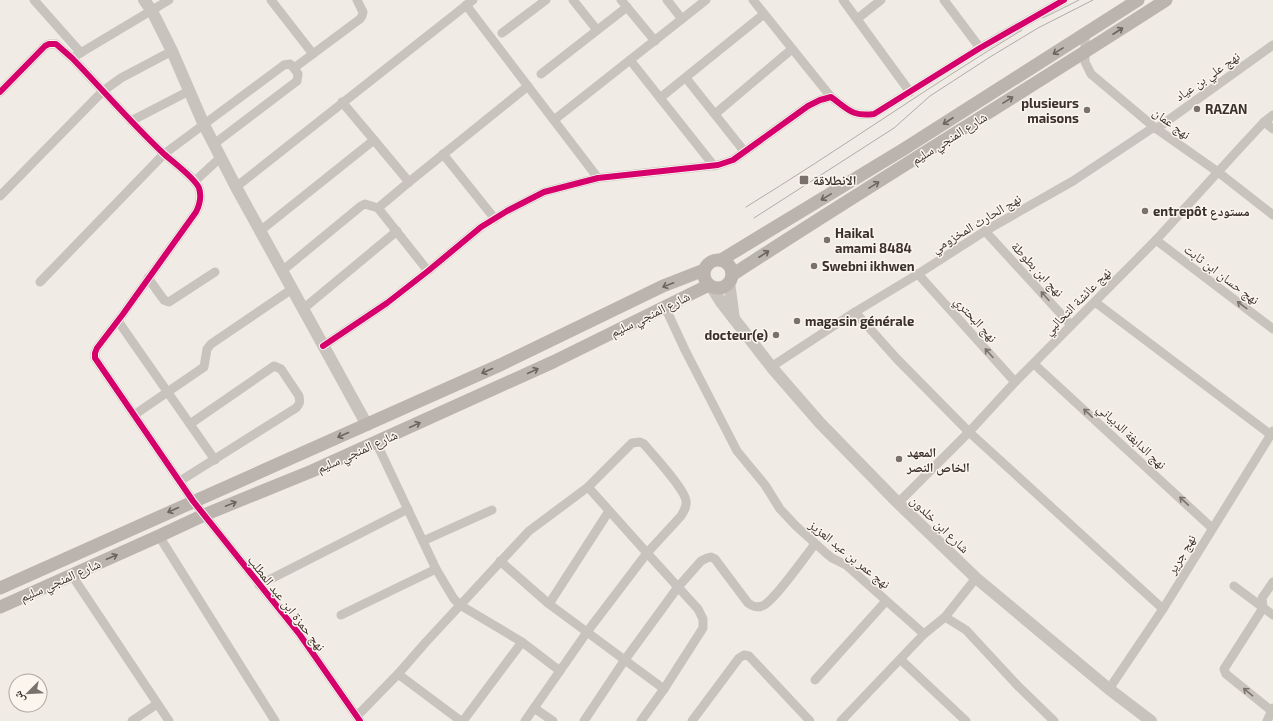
<svg xmlns="http://www.w3.org/2000/svg" width="1273" height="721" font-family="'Exo 2','Noto Naskh Arabic',sans-serif">
<style>
.lines{fill:none;stroke-linecap:round;stroke-linejoin:round}
.minor{stroke:#c9c3be;stroke-width:9}
.tertiary{stroke:#c9c3be;stroke-width:12}
.secondary{stroke:#bab3ae;stroke-width:13}
.tram{stroke:#b1aca8;stroke-width:1}
.cycleway-casing{stroke:#fbf5ee;stroke-width:8}
.cycleway{stroke:#d6006c;stroke-width:6}
.oneway{stroke:#6e645f}
.oneway2{stroke:#7b726d}
.poi-dot{fill:#7a716c;stroke:#fbf5ee;stroke-width:1.5}
.labels{text-anchor:middle;stroke-width:3;stroke-linejoin:round;paint-order:stroke}
.street-label{font-size:13px;fill:#3b302b;stroke:#fbf5ee}
.poi-label{font-size:13px;font-weight:bold;fill:#3b302b;stroke:#fbf5ee;text-anchor:start}
</style>
<rect width="100%" height="100%" fill="#f0ebe5"/>
<g class="lines">
<g class="minor">
<path d="M34,0L81,53"/>
<path d="M271,0L313,54"/>
<path d="M573,0L597,30"/>
<path d="M621,0L655,41"/>
<path d="M667,0L682,19"/>
<path d="M753,0L831,97"/>
<path d="M843,0L910,92"/>
<path d="M944,0L980,48"/>
<path d="M466,5L598,178"/>
<path d="M857,19L881,0"/>
<path d="M502,33L546,0"/>
<path d="M1085,34V62L1091,74L1154,127L1218,172L1273,215"/>
<path d="M72,58L169,0"/>
<path d="M630,60L714,166"/>
<path d="M541,74L627,7"/>
<path d="M686,78L744,151"/>
<path d="M0,92L45,46L49,44H56L72,58C103,90 132,124 164,154C173,162 195,178 199,188C202,197 200,204 196,212L123,314L97,348L95,353V358L193,501L300,635L360,721"/>
<path d="M660,98L764,14"/>
<path d="M342,102L374,140"/>
<path d="M715,114L792,49"/>
<path d="M554,120L706,0"/>
<path d="M131,121L189,91"/>
<path d="M1264,122L1273,129"/>
<path d="M1156,129L1273,45"/>
<path d="M214,144L297,81L298,74L294,68"/>
<path d="M443,154L495,219"/>
<path d="M195,181L221,157"/>
<path d="M236,187L473,0"/>
<path d="M0,196L103,91L121,78L172,51"/>
<path d="M378,208L409,182L528,86"/>
<path d="M260,231L374,140L409,182"/>
<path d="M985,231L1071,325"/>
<path d="M1156,240L1273,329"/>
<path d="M282,271L361,206L365,204L378,208L428,271"/>
<path d="M918,274L1015,382"/>
<path d="M148,278L164,300L169,302L215,272"/>
<path d="M40,282L164,154L284,65L290,64L294,68L360,19L362,16L363,12L357,0"/>
<path d="M1095,302L1271,435"/>
<path d="M665,307L685,350L737,451L765,485L780,509L796,526L827,554L832,558L846,565L924,634"/>
<path d="M303,309L397,231"/>
<path d="M855,312L897,359L969,432L1163,609"/>
<path d="M118,321L215,460"/>
<path d="M323,346L387,303L428,271L481,227L507,211L544,192L598,178L718,165L733,160L808,106L820,100L831,97C848,109 852,117 874,114L980,48L1064,0"/>
<path d="M1034,364L1212,528"/>
<path d="M771,367L855,312L918,274L985,231L1073,181L1154,127"/>
<path d="M134,415L204,367L207,349L211,344L292,289"/>
<path d="M376,442L436,569L454,599L460,605L522,642L560,671"/>
<path d="M180,481L296,408C300,404 300,402 299,396L281,369L274,366L190,424"/>
<path d="M588,487L647,553L698,609L703,619V628L664,689L641,721"/>
<path d="M898,503L969,432L1015,382L1156,240L1238,150L1264,122L1273,115"/>
<path d="M159,536L275,721"/>
<path d="M423,541L492,510"/>
<path d="M500,561L549,604L664,689"/>
<path d="M71,574L169,721"/>
<path d="M1273,582L1262,598L1263,608L1224,669L1226,674L1273,712"/>
<path d="M259,585L408,509"/>
<path d="M1234,586L1273,615"/>
<path d="M549,604L609,511"/>
<path d="M341,615L436,569"/>
<path d="M945,617L966,630L1018,686L1054,721"/>
<path d="M901,660L966,721"/>
<path d="M398,674L461,721"/>
<path d="M815,680L886,601"/>
<path d="M1109,689L1163,609L1273,431"/>
<path d="M534,708L553,721"/>
<path d="M357,716L398,674L426,642L529,531L588,487L632,443L640,442L644,444C653,455 685,489 686,501C687,506 684,511 681,516L647,553L587,632L525,721"/>
<path d="M132,721L157,704"/>
<path d="M463,721L522,642"/>
<path d="M584,721L624,661L678,587L701,561L707,558L711,557L715,559L748,603C752,606 757,608 762,606C773,603 806,555 815,544"/>
<path d="M692,721L739,658L744,655L749,656L810,721"/>
<path d="M841,721L924,634L945,617L976,578"/>
<path d="M1267,721L1273,708"/>
</g>
<g class="tertiary">
<path d="M144,0L152,11L172,51L204,125L236,187L367,425"/>
<path d="M729,282L734,319"/>
<path d="M711,286L721,302L773,369L820,423L898,503L976,578L1109,689L1151,721"/>
</g>
<g class="secondary">
<path d="M721,260L904,149L1138,0"/>
<circle cx="718" cy="274" r="14"/>
<path d="M732,275C875,182 1022,93 1166,0"/>
<path d="M0,588L500,365L663,286L704,270"/>
<path d="M0,607L159,536L204,515L312,471L376,442L553,362L709,285"/>
</g>
<g class="tram">
<path d="M1043,18L1079,0"/>
<path d="M746,207C839,150 929,86 1022,30"/>
<path d="M754,218L894,128L930,96L990,57L1038,28L1093,0"/>
</g>
<defs>
<g id="cycleway">
<path d="M0,92L45,46L49,44H56L72,58C103,90 132,124 164,154C173,162 195,178 199,188C202,197 200,204 196,212L123,314L97,348L95,353V358L193,501L300,635L360,721"/>
<path d="M323,346L387,303L428,271L481,227L507,211L544,192L598,178L718,165L733,160L808,106L820,100L831,97C848,109 852,117 874,114L980,48L1064,0"/>
</g>
</defs>
<use href="#cycleway" class="cycleway-casing"/>
<use href="#cycleway" class="cycleway"/>
</g>
<defs><path id="oneway-shaft" d="M-6 0H5M1.5-3L5.5 0L1.5 3" fill="none" stroke-width="1.6" stroke-linecap="round" stroke-linejoin="round"/></defs>
<g class="oneway">
<use href="#oneway-shaft" transform="translate(1118 31) rotate(-33)"/>
<use href="#oneway-shaft" transform="translate(1058 51) rotate(148)"/>
<use href="#oneway-shaft" transform="translate(1008 100) rotate(-32)"/>
<use href="#oneway-shaft" transform="translate(948 121) rotate(147)"/>
<use href="#oneway-shaft" transform="translate(874 185) rotate(-32)"/>
<use href="#oneway-shaft" transform="translate(826 197) rotate(149)"/>
<use href="#oneway-shaft" transform="translate(764 254) rotate(-33)"/>
<use href="#oneway-shaft" transform="translate(668 285) rotate(158)"/>
<use href="#oneway-shaft" transform="translate(487 371) rotate(156)"/>
<use href="#oneway-shaft" transform="translate(533 371) rotate(-25)"/>
<use href="#oneway-shaft" transform="translate(415 425) rotate(-25)"/>
<use href="#oneway-shaft" transform="translate(343 435) rotate(156)"/>
<use href="#oneway-shaft" transform="translate(231 504) rotate(-22)"/>
<use href="#oneway-shaft" transform="translate(173 510) rotate(156)"/>
<use href="#oneway-shaft" transform="translate(112 557) rotate(-23)"/>
</g>
<g class="oneway2">
<use href="#oneway-shaft" transform="translate(1045 296) rotate(-132)"/>
<use href="#oneway-shaft" transform="translate(1242 305) rotate(-143)"/>
<use href="#oneway-shaft" transform="translate(989 353) rotate(-132)"/>
<use href="#oneway-shaft" transform="translate(1088 413) rotate(-137)"/>
<use href="#oneway-shaft" transform="translate(1184 501) rotate(-137)"/>
<use href="#oneway-shaft" transform="translate(1248 692) rotate(-140)"/>
</g>
<g class="poi-dot">
<circle cx="1197" cy="109" r="4"/>
<circle cx="1087" cy="110" r="4"/>
<rect x="799" y="175" width="10" height="10" rx="2"/>
<circle cx="1145" cy="211" r="4"/>
<circle cx="827" cy="240" r="4"/>
<circle cx="814" cy="266" r="4"/>
<circle cx="797" cy="321" r="4"/>
<circle cx="776" cy="335" r="4"/>
<circle cx="899" cy="459" r="4"/>
</g>
<g class="labels">
<g class="street-label">
<text transform="translate(1207 76) rotate(-35)" y="5">نهج علي بن عياد</text>
<text transform="translate(1172 123) rotate(37)" y="5">نهج عمان</text>
<text transform="translate(949 138) rotate(-32)" y="5">شارع المنجي سليم</text>
<text transform="translate(976 223) rotate(-31)" y="5">نهج الحارث المخزومي</text>
<text transform="translate(1038 269) rotate(47)" y="5">نهج ابن بطوطة</text>
<text transform="translate(1222 274) rotate(37)" y="5">نهج حسان ابن ثابت</text>
<text transform="translate(1077 301) rotate(-45)" y="5">نهج عائشة التحالبي</text>
<text transform="translate(650 314) rotate(-26)" y="5">شارع المنجي سليم</text>
<text transform="translate(976 319) rotate(48)" y="5">نهج البحتري</text>
<text transform="translate(1132 436) rotate(43)" y="5">نهج الدابغة الدبياني</text>
<text transform="translate(357 451) rotate(-24)" y="5">شارع المنجي سليم</text>
<text transform="translate(940 524) rotate(44)" y="5">شارع ابن خلدون</text>
<text transform="translate(850 554) rotate(39)" y="5">نهج عمر بن عبد العزيز</text>
<text transform="translate(1181 554) rotate(-59)" y="5">نهج جرير</text>
<text transform="translate(60 580) rotate(-24)" y="5">شارع المنجي سليم</text>
<text transform="translate(287 603) rotate(52)" y="5">نهج حمزة ابن عبد المطلب</text>
</g>
<g class="poi-label">
<text x="1079" y="108" text-anchor="end">plusieurs<tspan x="1079" dy="15">maisons</tspan></text>
<text x="1205" y="114">RAZAN</text>
<text x="813" y="185">الانطلاقة</text>
<text x="1153" y="216">entrepôt مستودع</text>
<text x="835" y="238">Haikal<tspan x="835" dy="15">amami 8484</tspan></text>
<text x="822" y="271">Swebni ikhwen</text>
<text x="805" y="326">magasin générale</text>
<text x="768" y="340" text-anchor="end">docteur(e)</text>
<text x="907" y="457">المعهد<tspan x="907" dy="15">الخاص النصر</tspan></text>
</g>
</g>
<g transform="translate(28 693) rotate(246)"><circle r="19" fill="#fbf5ee" stroke="#aea6a0"/>
<path d="M0-3L7 15L0 10L-7 15Z" fill="#7a716c"/>
<text y="-6" font-size="11" font-weight="bold" text-anchor="middle" fill="#3b302b">ش</text>
</g>
</svg>
